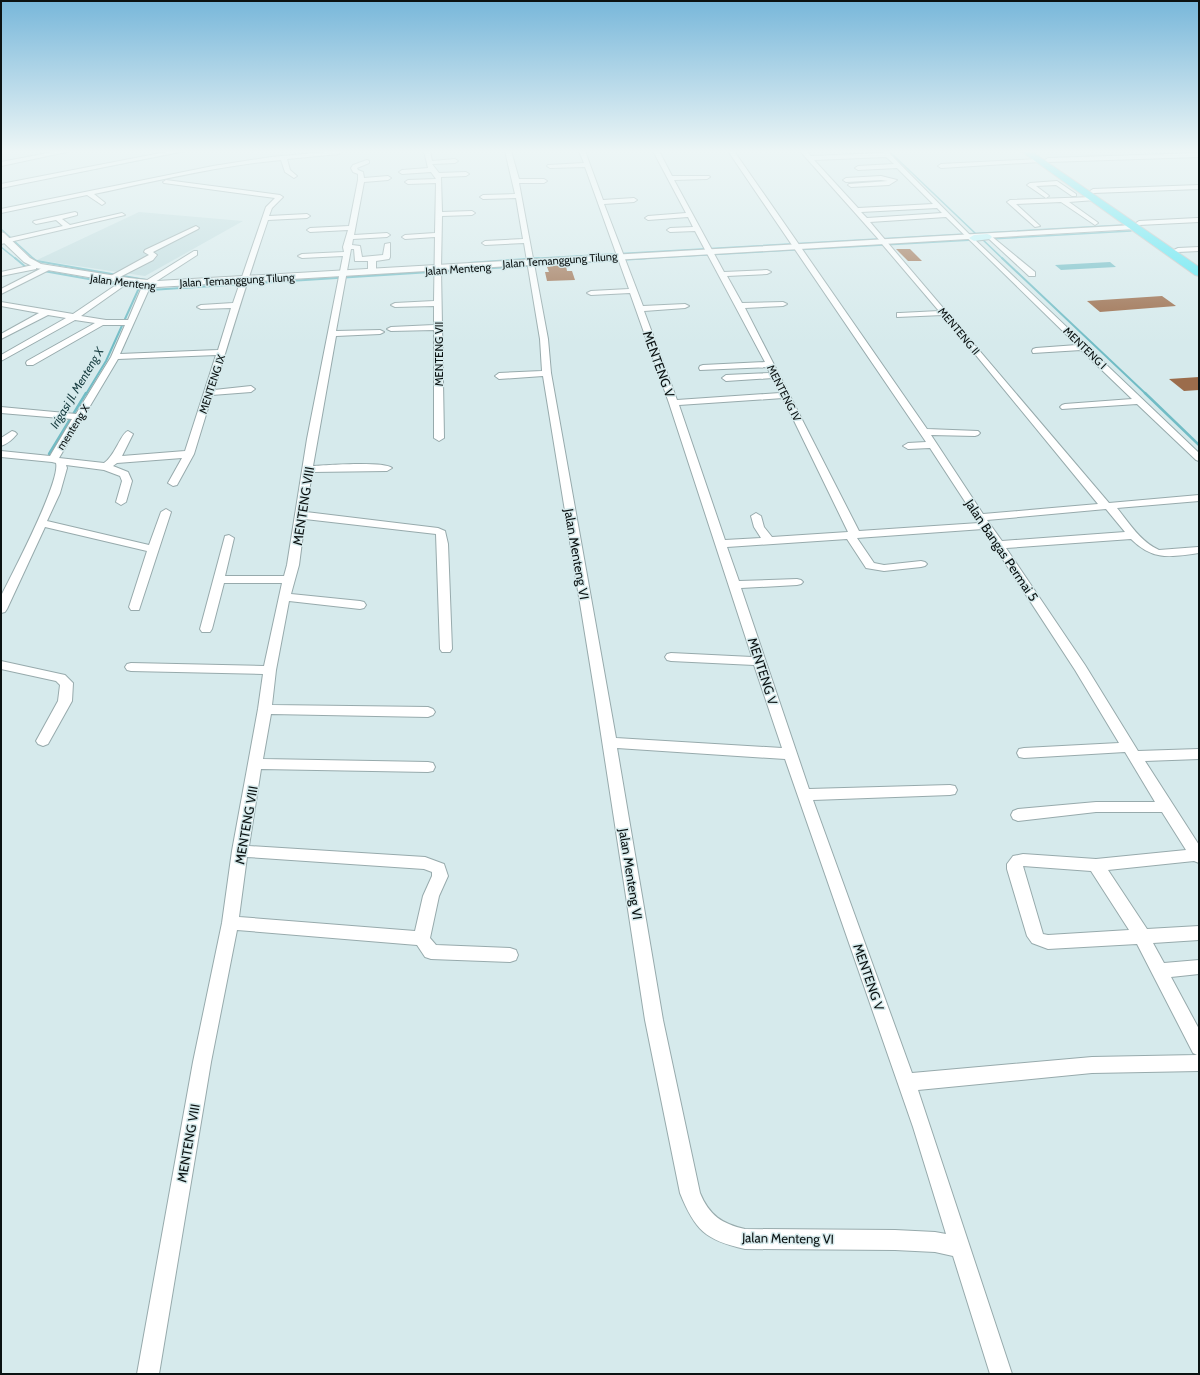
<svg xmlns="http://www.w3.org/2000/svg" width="1200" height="1375" font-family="Cabin,sans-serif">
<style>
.built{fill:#c0dcdf}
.water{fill:#71bcc5}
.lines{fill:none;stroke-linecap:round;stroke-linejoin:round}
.stream-far2{stroke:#71bcc5;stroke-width:1.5}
.stream-far1{stroke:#71bcc5;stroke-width:2}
.stream{stroke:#71bcc5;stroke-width:2.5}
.building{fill:#9b6c4b}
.minor-casing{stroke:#97aaac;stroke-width:2}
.tertiary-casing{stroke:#97aaac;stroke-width:2}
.secondary-casing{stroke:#97aaac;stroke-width:2}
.trunk-casing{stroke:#c4c6c6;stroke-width:2}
.minor{fill:#fff;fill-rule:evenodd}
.tertiary{fill:#fff;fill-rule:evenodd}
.secondary{fill:#bef5fa;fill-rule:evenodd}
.trunk{fill:#53e6f3;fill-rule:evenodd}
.labels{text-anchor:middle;stroke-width:3;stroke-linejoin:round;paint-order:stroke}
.far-street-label{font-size:11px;fill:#0b1212;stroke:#d6eaec}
.far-water-label{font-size:12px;font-style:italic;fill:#1b4044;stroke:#d6eaec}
.street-label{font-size:13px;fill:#0b1212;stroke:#d6eaec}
</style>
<rect width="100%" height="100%" fill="#d6eaec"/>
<path class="built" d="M139,212L243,221L145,276L37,260Z"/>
<path class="water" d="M1110,262L1116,267L1061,270L1055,265Z"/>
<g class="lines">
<g class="stream-far2">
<path d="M889,151L976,234"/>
<path d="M59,176L187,151"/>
<path d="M1,229L34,259"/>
<path d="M981,238L1003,259"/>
<path d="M991,239L1131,231"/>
<path d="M1,247L16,259"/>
<path d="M524,259L1123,225"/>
<path d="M634,259L973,240"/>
</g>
<g class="stream-far1">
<path d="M15,258L27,268L150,290L651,258"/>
<path d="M32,258L37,261L146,280"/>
<path d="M1002,258L1146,394"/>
<path d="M469,263L539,258"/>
<path d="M86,394L106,361L139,288"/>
</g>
<g class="stream">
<path d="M1145,393L1199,445"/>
<path d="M49,454L86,393"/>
</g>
</g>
<g class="building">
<path d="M896,249H910L922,261H908Z"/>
<path d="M560,265L561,266H566L567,271H572L575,280L547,281L545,272H549L547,267Z"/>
<path d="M1162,296L1176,306L1100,312L1087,301Z"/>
<path d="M1199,377V390L1184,391L1169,379Z"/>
</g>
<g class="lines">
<defs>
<g id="minor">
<path d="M58,151H71L1,166V162Z"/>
<path d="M171,151H184L1,188V184Z"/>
<path d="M337,151L339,152V154L287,159L290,170L297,176L294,178L285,172L281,160C218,166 156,181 94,194L104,202L105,203L102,205L87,195L1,213V209L213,166L271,157Z"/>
<path d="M424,151H430L432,161L455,159L458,161L455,163L432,164L439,173L466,172L469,174L466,176L441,177L442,212L472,211L475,213L472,215L442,216L441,269L444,438L439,441L434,438V330L391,331L387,329L391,327L434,325V306L395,307L391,305L395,303L434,301L435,237L405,239L402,237L405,235L435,233L436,183L408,184L405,182L408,180L436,179L431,172L402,174L399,172L402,170L428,168Z"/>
<path d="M505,151H511L519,179H544L547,181L544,183H519L548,339L551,373L616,738L782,748L754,665L671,661L667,660L665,657L667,654L671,653L752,657L669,403L630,293L591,295L587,293L591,291L629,289L585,167L550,168L547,166L548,165L584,163L579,151H585L603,200L634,198L637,200L634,202L604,204L643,306L685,304L689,306L685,308L644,311L677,400L780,393L773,378L726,381L722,378L726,375L770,373L767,367L700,370L699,368L700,366L703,365L765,362L695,231L670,232L667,230L670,228L693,227L688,217L648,220L645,218L648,216L686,213L653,151H659L672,176H709L710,177L707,179L674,180L724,272L767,270L771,272L767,274L727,276L742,303L783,302L787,304L783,306L745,308L859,531L979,523L930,448L908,449L903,446L908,443L926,442L728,151H734L927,429L978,431L980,433L978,435L975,436L931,435L983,514L1098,504L943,315L897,317V313H900L939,311L882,244L881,242L800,151H806L811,156L883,153L881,151H887L971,236L1199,453V461L1196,460L1137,404L1062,409L1060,407L1062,405L1065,404L1132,399L1081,350L1033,353L1032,351L1033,349L1036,348L1077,345L946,217L870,222L1109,503L1199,495V501L1117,508C1129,523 1141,542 1159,550L1198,547L1199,553C1170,557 1153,561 1131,539L1006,548L1085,665L1138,751L1199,749V759L1145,761L1199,845V863L1194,861L1108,870L1147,929L1199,926V940L1153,943L1164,963L1199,960V974L1171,977L1199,1029V1071L1092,1073L918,1090L1012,1374H990L953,1256L935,1252L895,1250L745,1249C705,1240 695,1230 680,1193L645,1020L595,695L543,376L499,379L495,376L499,373L542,371L540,339L524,243L485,245L482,243L485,241L523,239L516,198L483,199L480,197L483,195L515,194ZM886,157L894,164L858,166L855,168L858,170L897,168L933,204L858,208L814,160ZM937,208L942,213L867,218L861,212ZM783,398L848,532L772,537L764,527L761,516L756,513L751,516L754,527L761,538L725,540L679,405ZM1106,509L1125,532L1002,541L987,520ZM983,529L1075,670L1119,743L1024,748L1019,749L1017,753L1019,757L1024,758L1125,752L1155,802H1096L1018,809L1013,811L1011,815L1013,819L1018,821L1096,812H1162L1186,850L1096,859L1023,854L1013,856L1007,864V869L1027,936L1032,943L1048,949L1137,944L1193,1053L1197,1055L1092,1057L912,1073L813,800L950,795L955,794L957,790L955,786L950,785L809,789L741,588L797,585L801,584L803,582L801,580L797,579L739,581L727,547L847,539L866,568L884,571L921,567L925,566L927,564L925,562L921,561L884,565L874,563L857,538ZM617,748L785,759L913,1127L946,1234L935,1232L895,1230L745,1229C722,1224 709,1215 700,1193L663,1020ZM1023,866L1091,871L1129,930L1048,935L1043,934Z"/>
<path d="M1199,153V157L1048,162L1045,160L1048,158Z"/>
<path d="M1038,159L1041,161L1040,162L941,168L938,166L941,164Z"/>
<path d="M367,160L369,161V163L357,168L358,170L363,172L364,178L388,176L391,178L388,180L364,182L354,235L387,233L390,235L387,237L353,239L352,245L360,246L362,257L383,255L385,244L390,243V257L389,259L376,261V271L372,273L368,271V261H355L354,249H351L336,331L380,330L384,332L380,334L336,336L313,466C326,465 385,461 392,468L387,471L312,472L306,512L438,528L445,531L448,544L452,649L450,652H442L440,649L436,534L305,519L299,565L291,594L360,601L364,602L366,605L364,608L360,609L289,601L276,670L272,705L428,707L433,709L435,712L433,715L428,717L271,714L263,759L428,762L433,763L435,767L433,771L428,772L261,769L249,846L425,857L444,864L448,876L439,896L430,938L436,945L510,948L516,950L518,955L516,960L510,962L431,959L425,957L417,945L237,930L211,1062L159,1374H137L193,1062L222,923L232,851L258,709L263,674L131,671L127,670L125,667L127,664L131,663L264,666L282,583H224L212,629L210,632H202L200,629L225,536L229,535L234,538L225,576H284L287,565L307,439L343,256L302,258L298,256L302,254L344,252L343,247L348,230L310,232L307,230L310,228L349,226L358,180V174L353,172L351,168L353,165ZM247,857L424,869L432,872V876L423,896L415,931L239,917Z"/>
<path d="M881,176L897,180L889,185L851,187L848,185L849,184L888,181L881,180L846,182L843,180L846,178Z"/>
<path d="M166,180L280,195L283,197L272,208L269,216L307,214L310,216L307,218L268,220C248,278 232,331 214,390L251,386L255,389L251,392L212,395L194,454L177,485L173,486L168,483L182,458L117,463L113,466L128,472L132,481L126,502L121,505L116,502L122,481L120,476L104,470L66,465L67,468L60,493L47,521L149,545L161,512L166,509L171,512L139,610H131L129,607L147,551L45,527L7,609L5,612L1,613V596C12,574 61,481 56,463L52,462L1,457V451L50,456L72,419L1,413V407L76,414L111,357L125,325H103L33,365H27L26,363L27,361L95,323L75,320L1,361V355L66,318L48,315L1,339V334L39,313L1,306V302L73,314L122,281L126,283L125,285L81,316L106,320H128L144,282L194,251H197V255L149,286L150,287L120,354L218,350L231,308L201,309L197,307L201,305L233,303L266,207L275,198L164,183L163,182ZM216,355L185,451L122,456L133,434L128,431C121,433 115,456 104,463L59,458L118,359Z"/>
<path d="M1057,181L1076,194V196H1072L1056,185L1036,186L1048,195L1049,196L1046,198L1027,185L1030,183Z"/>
<path d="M1199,185V189L1093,193L1090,191L1093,189Z"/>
<path d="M1093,197L1096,199L1095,200L1069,202L1097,222L1098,223L1095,225L1061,202L1016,204L1040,226L1035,227L1007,202L1010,200Z"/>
<path d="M75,212L77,213V215L62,219L70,225L122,213L125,215L1,244V240L63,226L56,220L36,224L33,222L34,221Z"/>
<path d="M1197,218H1199V222L1139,225L1136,223L1139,221Z"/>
<path d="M196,226L199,228L198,229L153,252L157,255L153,260L114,280H111L107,278L147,256L149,255L144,252L145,250Z"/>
<path d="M990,235L1035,272V276H1029L988,238L987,237Z"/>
<path d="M1199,247V251L1178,252L1174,250L1178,248Z"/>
<path d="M33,265H36V269L1,276V272Z"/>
<path d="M42,268H45L49,270L1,294V289Z"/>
<path d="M12,431L15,432L17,434C13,439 7,444 1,446V438Z"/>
<path d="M1,661L65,675L73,683L72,701L48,744L43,746L38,744L36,741L58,701L60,685L56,681L1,669Z"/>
</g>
<path id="tertiary" d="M1133,225H1136L1137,227L1136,229L157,287L129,284L36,268L24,262L1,240V232L4,233L30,258L41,264L129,278L157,281Z"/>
<path id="secondary" d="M987,234L990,235L992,237L990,239L974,241L969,238L974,235Z"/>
<path id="trunk" d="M1021,151H1031L1199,267V276L1195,275Z"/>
</defs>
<use href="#minor" class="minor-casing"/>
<use href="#tertiary" class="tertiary-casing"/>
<use href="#secondary" class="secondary-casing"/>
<use href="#trunk" class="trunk-casing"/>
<use href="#minor" class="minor"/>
<use href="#tertiary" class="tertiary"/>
<use href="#secondary" class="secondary"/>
<use href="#trunk" class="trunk"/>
</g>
<linearGradient id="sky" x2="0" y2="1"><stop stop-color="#78b7da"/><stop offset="0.44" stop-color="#edf6f6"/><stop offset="1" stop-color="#edf6f6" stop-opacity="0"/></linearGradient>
<rect width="1200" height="344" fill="url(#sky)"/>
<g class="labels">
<g class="far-street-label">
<text transform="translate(560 260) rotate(-4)" y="4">Jalan Temanggung Tilung</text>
<text transform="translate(458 269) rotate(-4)" y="4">Jalan Menteng</text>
<text transform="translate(237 280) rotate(-3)" y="4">Jalan Temanggung Tilung</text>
<text transform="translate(123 282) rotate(7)" y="4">Jalan Menteng</text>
<text transform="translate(959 331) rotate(50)" y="4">MENTENG II</text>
<text transform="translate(1085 348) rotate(44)" y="4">MENTENG I</text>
<text transform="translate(439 354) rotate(-90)" y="4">MENTENG VII</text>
<text transform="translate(212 384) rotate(-72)" y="4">MENTENG IX</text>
<text transform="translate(784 393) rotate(63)" y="4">MENTENG IV</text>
<text transform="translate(73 427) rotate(-58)" y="4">menteng X</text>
</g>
<g class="far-water-label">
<text transform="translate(77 388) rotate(-59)" y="4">Irigasi Jl. Menteng X</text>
</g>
<g class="street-label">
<text transform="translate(659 364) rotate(70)" y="5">MENTENG V</text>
<text transform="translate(303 506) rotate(-81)" y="5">MENTENG VIII</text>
<text transform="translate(1002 550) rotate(56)" y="5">Jalan Bangas Permai 5</text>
<text transform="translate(577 554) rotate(80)" y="5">Jalan Menteng VI</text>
<text transform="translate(763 671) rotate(72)" y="5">MENTENG V</text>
<text transform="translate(246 825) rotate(-80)" y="5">MENTENG VIII</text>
<text transform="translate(631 874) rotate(81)" y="5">Jalan Menteng VI</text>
<text transform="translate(869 977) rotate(71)" y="5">MENTENG V</text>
<text transform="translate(188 1143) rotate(-80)" y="5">MENTENG VIII</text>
<text transform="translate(788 1238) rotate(1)" y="5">Jalan Menteng VI</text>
</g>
</g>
<rect width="1200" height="1375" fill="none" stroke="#0b1212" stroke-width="4"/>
</svg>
